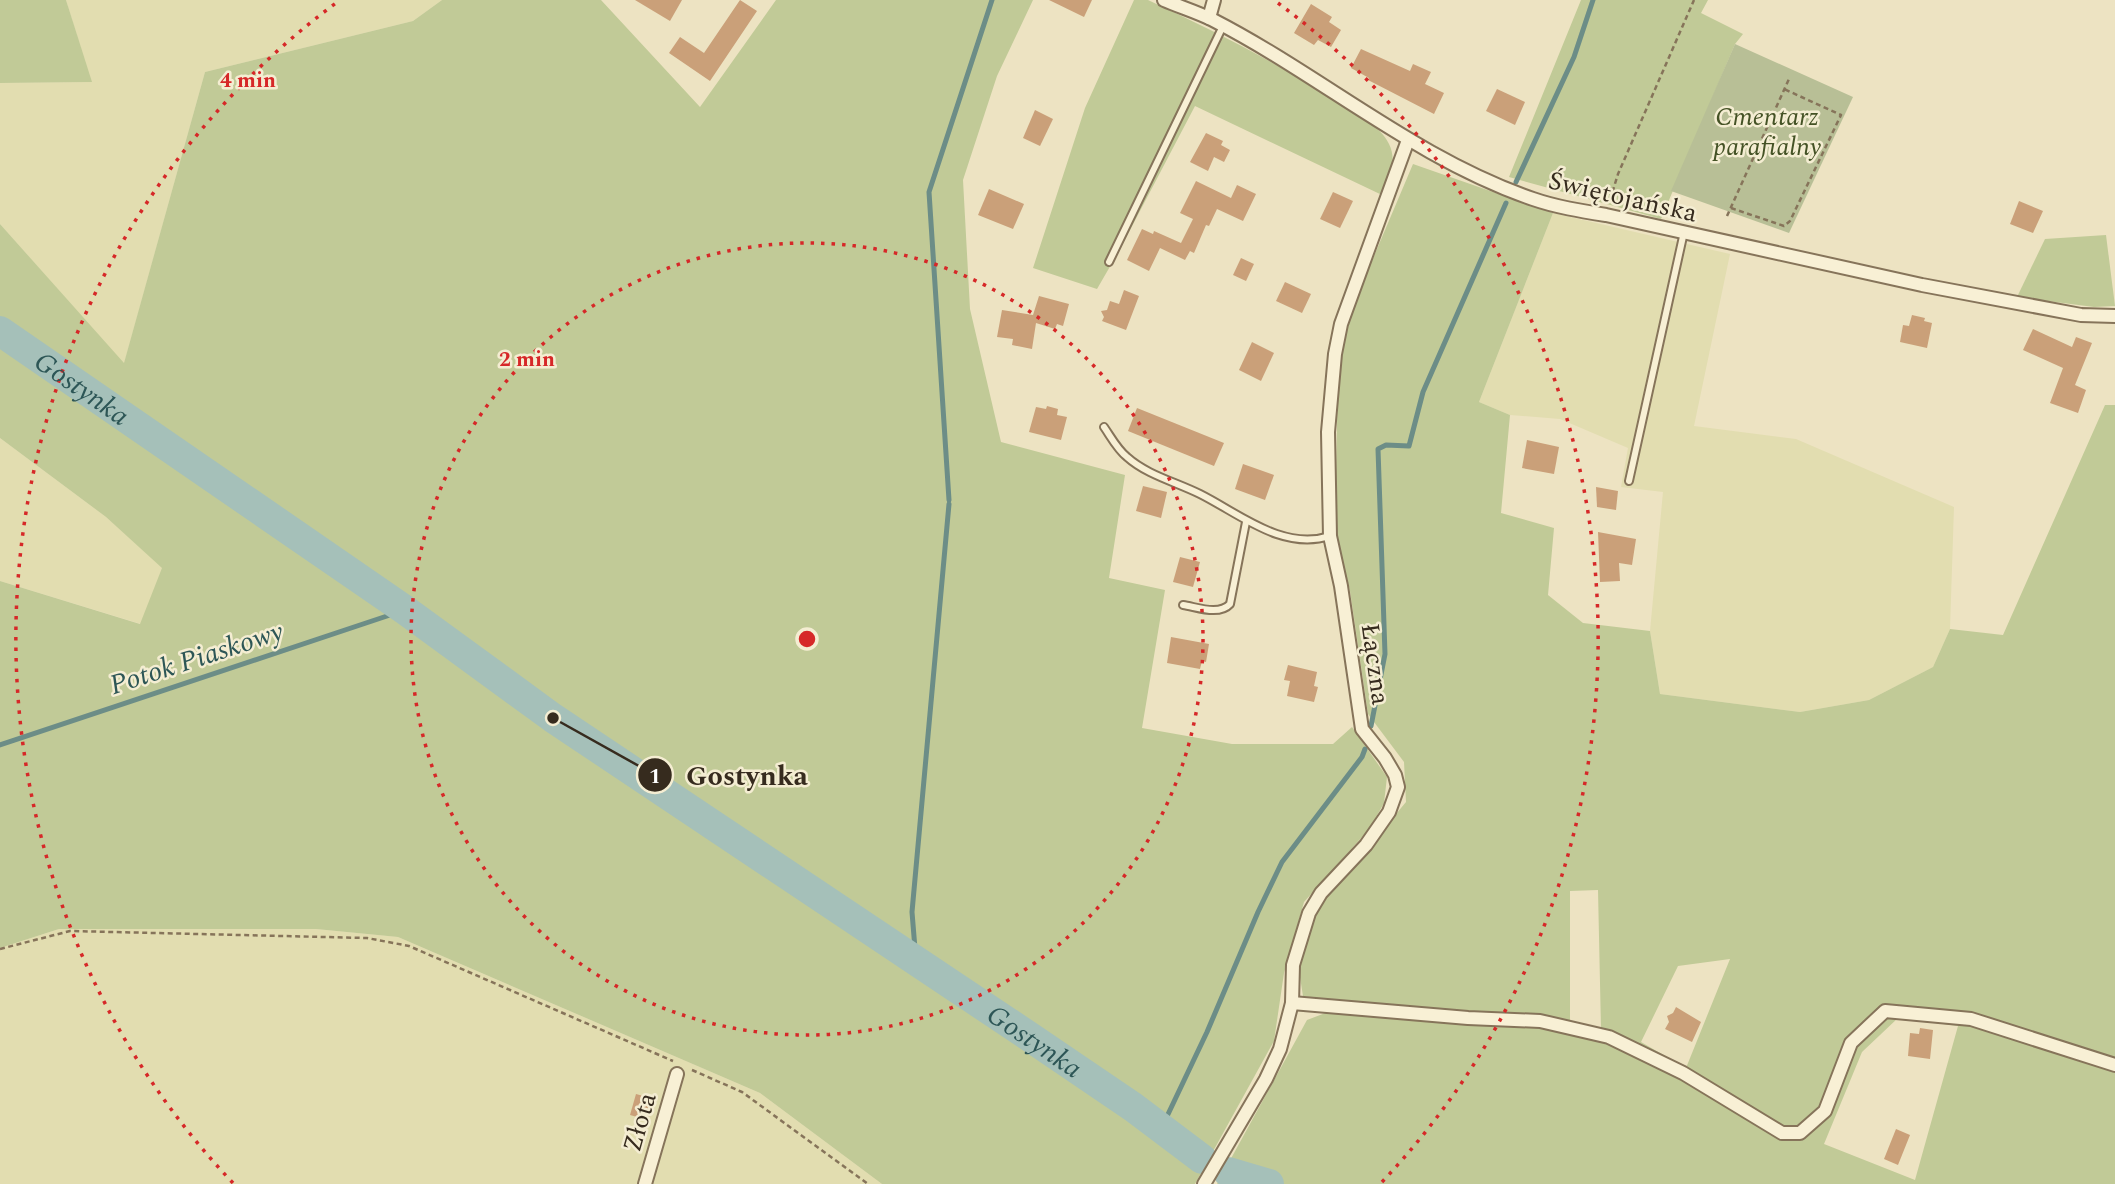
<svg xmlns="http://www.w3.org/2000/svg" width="2115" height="1184" font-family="Spectral,serif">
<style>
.farmland{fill:#e2ddb0}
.green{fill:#c1ca97;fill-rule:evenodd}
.cemetery{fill:#b8bf96}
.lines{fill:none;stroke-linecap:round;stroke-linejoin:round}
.stream{stroke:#6c8d87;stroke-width:5}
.river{stroke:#a5c0b9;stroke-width:30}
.building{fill:#caa079}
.service-casing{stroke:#86745a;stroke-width:10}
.minor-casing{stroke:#86745a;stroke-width:16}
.path{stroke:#86745a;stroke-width:2.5;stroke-dasharray:5 3.5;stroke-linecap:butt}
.service{stroke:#f8f0d5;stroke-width:6}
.minor{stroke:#f8f0d5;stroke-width:12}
.ring{fill:none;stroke:#d62828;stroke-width:3.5;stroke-dasharray:3.5 7}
.labels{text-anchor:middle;stroke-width:5;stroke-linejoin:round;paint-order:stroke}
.park-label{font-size:26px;font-style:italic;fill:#445225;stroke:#f4edd2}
.street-label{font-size:26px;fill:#362b1e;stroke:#f4edd2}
.water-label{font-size:28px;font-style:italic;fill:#2d5656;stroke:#f4edd2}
.centre{fill:#d62828;stroke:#f4edd2;stroke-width:3.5}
.ring-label{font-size:21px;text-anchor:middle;font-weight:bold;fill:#d62828;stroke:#f4edd2;stroke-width:5;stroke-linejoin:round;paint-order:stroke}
.leader{fill:none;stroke:#362b1e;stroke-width:2.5}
.callout-dot{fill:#362b1e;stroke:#f4edd2;stroke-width:2.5}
.mark-label{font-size:21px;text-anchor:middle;font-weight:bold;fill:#fff}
.callout-label{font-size:28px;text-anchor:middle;font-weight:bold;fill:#362b1e;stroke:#f4edd2;stroke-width:5;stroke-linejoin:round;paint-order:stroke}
</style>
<rect width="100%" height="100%" fill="#ede3c2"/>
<g class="farmland">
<path d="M66,0H442L413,21L205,72L124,364L0,224V83L91,82Z"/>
<path d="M1553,213L1730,254L1694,426L1796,439L1954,507L1950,629L1933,667L1869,700L1800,712L1660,694L1650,631L1663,492L1621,487L1628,448L1560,419L1510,415L1479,402Z"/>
<path d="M0,438L106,517L163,568L141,624L0,581Z"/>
<path d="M59,929H316L398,937L760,1093L882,1184H0V948Z"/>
</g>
<g class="green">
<path d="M0,0H66L92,82L0,83Z"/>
<path d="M442,0H601L700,107L776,0H1033L997,76L963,180L970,309L1001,442L1125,475L1109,578L1165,590L1142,728L1232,744H1333L1352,727L1387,777L1384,803L1370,828L1304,902L1284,973L1274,1041L1195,1184H882L760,1093L398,937L316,929H59L0,948V581L140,624L162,568L106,517L0,438V224L124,363L205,72L413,21Z"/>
<path d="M1134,0H1148C1215,31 1279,64 1341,104C1358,116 1380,125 1389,144C1398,162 1388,179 1382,195L1195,106L1119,251L1097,289L1033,268L1085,108Z"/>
<path d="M1581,0H1708L1701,13L1743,34L1735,44L1661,219L1509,177Z"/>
<path d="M1413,164L1553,213L1479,402L1510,415L1501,513L1554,528L1548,595L1583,623L1650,631L1660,694L1800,712L1869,700L1933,667L1950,629L2003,635L2105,405H2115V1184H1217L1307,1020L1349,1004L1303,996L1299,971L1317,909L1406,802L1404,762L1368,714L1350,591L1335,529L1338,373L1352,308ZM1598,890L1601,1029H1600L1570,1026V891ZM1730,959L1686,1068L1641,1042L1678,966ZM1898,1018L1958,1026L1915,1180L1824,1144L1862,1052Z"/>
<path d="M2106,235L2115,306L2094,307L2017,297L2045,239Z"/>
</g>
<path class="cemetery" d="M1735,44L1853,97L1789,233L1671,191Z"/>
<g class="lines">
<g class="stream">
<path d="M1516,182L1574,57L1593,0"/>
<path d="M949,500L929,192L992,0"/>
<path d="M1371,726L1385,654L1378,449L1386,445L1409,446L1423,392L1506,203"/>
<path d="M0,745L405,610"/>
<path d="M916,961L912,912L949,504"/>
<path d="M1161,1129L1207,1032L1258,912L1282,862L1362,757L1365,749"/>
</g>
<g class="river">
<path id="s1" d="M0,331L405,610L553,718L1027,1035L1133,1107L1202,1159"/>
<path d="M1228,1172L1269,1184"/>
</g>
</g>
<g class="building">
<path d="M635,0H682L670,21Z"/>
<path d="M740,0L757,11L710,81L669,53L680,37L704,53Z"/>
<path d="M1049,0H1092L1084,17Z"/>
<path d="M1311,4L1332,17L1329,22L1341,30L1331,47L1318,40L1314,45L1294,33Z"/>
<path d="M1361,49L1410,71L1413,64L1431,72L1425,84L1444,93L1434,114L1368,80L1369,78L1351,68Z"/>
<path d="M1497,89L1525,102L1515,125L1486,111Z"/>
<path d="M1035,110L1053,119L1040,146L1023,138Z"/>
<path d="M1206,133L1223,141L1221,145L1230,150L1224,162L1214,157L1208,171L1190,162Z"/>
<path d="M1196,181L1231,198L1237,185L1256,194L1243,221L1217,209L1209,226L1206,225L1194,253L1190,251L1185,260L1160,248L1149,271L1127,260L1142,229L1153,234L1154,231L1181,243L1193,219L1180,213Z"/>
<path d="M989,189L1024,204L1013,229L978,215Z"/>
<path d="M1333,192L1353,201L1340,228L1320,219Z"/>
<path d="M2019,201L2043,211L2033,233L2010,224Z"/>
<path d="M1241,258L1254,264L1246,281L1233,275Z"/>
<path d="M1285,282L1311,294L1302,313L1276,301Z"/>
<path d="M1124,290L1139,296L1126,330L1102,321L1104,317L1101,311L1107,310L1110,301L1119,304Z"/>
<path d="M1039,296L1069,304L1063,326L1057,324L1055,329L1036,323L1032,349L1012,345L1013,339L997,337L1002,310L1033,315Z"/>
<path d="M1912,315L1925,318L1924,321L1932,323L1927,348L1900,342L1903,325L1909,326Z"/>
<path d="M2033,329L2072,347L2076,337L2092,343L2075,385L2086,390L2078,413L2050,403L2063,368L2023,350Z"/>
<path d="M1252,342L1274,353L1261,381L1239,370Z"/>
<path d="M1047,406L1058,409L1057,415L1067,417L1061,440L1029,432L1036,407L1046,409Z"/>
<path d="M1137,408L1224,443L1214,466L1128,431Z"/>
<path d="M1527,440L1559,447L1554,474L1522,468Z"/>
<path d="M1243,464L1274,475L1265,500L1235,489Z"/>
<path d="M1143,486L1167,492L1161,518L1136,511Z"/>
<path d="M1596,487L1618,491L1616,510L1597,507Z"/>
<path d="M1598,532L1636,539L1632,565L1619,563L1620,581L1600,582Z"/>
<path d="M1180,557L1200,562L1193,587L1173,582Z"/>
<path d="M1171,637L1209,644L1206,662L1202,661L1200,669L1167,663Z"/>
<path d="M1288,665L1317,672L1314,686L1318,687L1314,702L1287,696L1290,681L1284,680Z"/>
<path d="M1676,1007L1701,1022L1692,1042L1665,1029L1669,1022L1667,1016L1673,1013Z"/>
<path d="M1920,1028L1933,1030L1930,1059L1908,1056L1910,1033L1919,1034Z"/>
<path d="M636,1094L654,1099L648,1120L630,1115Z"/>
<path d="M1896,1129L1910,1135L1898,1165L1884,1159Z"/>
</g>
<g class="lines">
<defs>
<g id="service">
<path d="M1109,262L1223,26"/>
<path d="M1104,427C1111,437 1117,449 1127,457C1147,475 1176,482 1200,494C1240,514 1282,551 1330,536"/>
<path d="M1629,481L1684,232"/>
<path d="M1183,605C1197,607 1219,616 1230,604L1246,522"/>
</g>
<g id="minor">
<path d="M1164,0C1180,7 1197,12 1213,20C1322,76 1416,159 1533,199C1556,207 1581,211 1606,215L1922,285L2081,315L2115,316"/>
<path d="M1209,18L1214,0"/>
<path d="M1292,1003L1468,1018L1540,1021L1609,1037L1683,1073L1782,1133H1800L1825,1111L1851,1043L1885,1011L1971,1019L2115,1065"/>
<path d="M645,1184L677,1074"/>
<path d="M1204,1184L1266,1079L1280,1049L1292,1003L1293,965L1309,913L1321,893L1366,845L1389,812L1398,787L1395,775L1385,758L1362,729L1341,586L1330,536L1328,432L1335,354L1341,324L1408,140"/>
</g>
</defs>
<use href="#service" class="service-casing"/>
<use href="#minor" class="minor-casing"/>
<g class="path">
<path d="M1610,200L1618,174L1694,0"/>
<path d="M1731,208L1784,226L1790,221L1841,115L1784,89"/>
<path d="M1727,216L1789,79"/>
<path d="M0,949L70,931L367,938L409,946L673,1061"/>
<path d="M692,1070L742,1092L868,1184"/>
</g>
<use href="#service" class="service"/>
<use href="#minor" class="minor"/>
</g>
<g class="ring">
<circle cx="807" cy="639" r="396"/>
<path d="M233 1183A791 791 0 0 1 336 3M1278 3A791 791 0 0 1 1381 1183"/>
</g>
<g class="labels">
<g class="park-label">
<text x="1767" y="125">Cmentarz<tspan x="1767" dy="30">parafialny</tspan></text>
</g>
<g class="street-label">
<text transform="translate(1623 196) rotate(13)" y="9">Świętojańska</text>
<text transform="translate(1376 664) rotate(82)" y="9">Łączna</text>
<text transform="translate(639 1122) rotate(-74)" y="9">Złota</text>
</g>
<g class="water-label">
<text dy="10" stroke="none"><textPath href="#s1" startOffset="100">Gostynka</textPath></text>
<text transform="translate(196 657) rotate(-18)" y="10">Potok Piaskowy</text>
<text dy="10" stroke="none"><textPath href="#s1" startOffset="1255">Gostynka</textPath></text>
</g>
</g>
<circle cx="807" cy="639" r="10" class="centre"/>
<g class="ring-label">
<text x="248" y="87">4 min</text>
<text x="527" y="366">2 min</text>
</g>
<path class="leader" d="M553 718L655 775"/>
<g class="callout-dot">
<circle cx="553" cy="718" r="7"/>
<circle cx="655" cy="775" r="18"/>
</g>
<g class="mark-label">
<text x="655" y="783">1</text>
</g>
<g class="callout-label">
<text x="747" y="785">Gostynka</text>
</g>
</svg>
